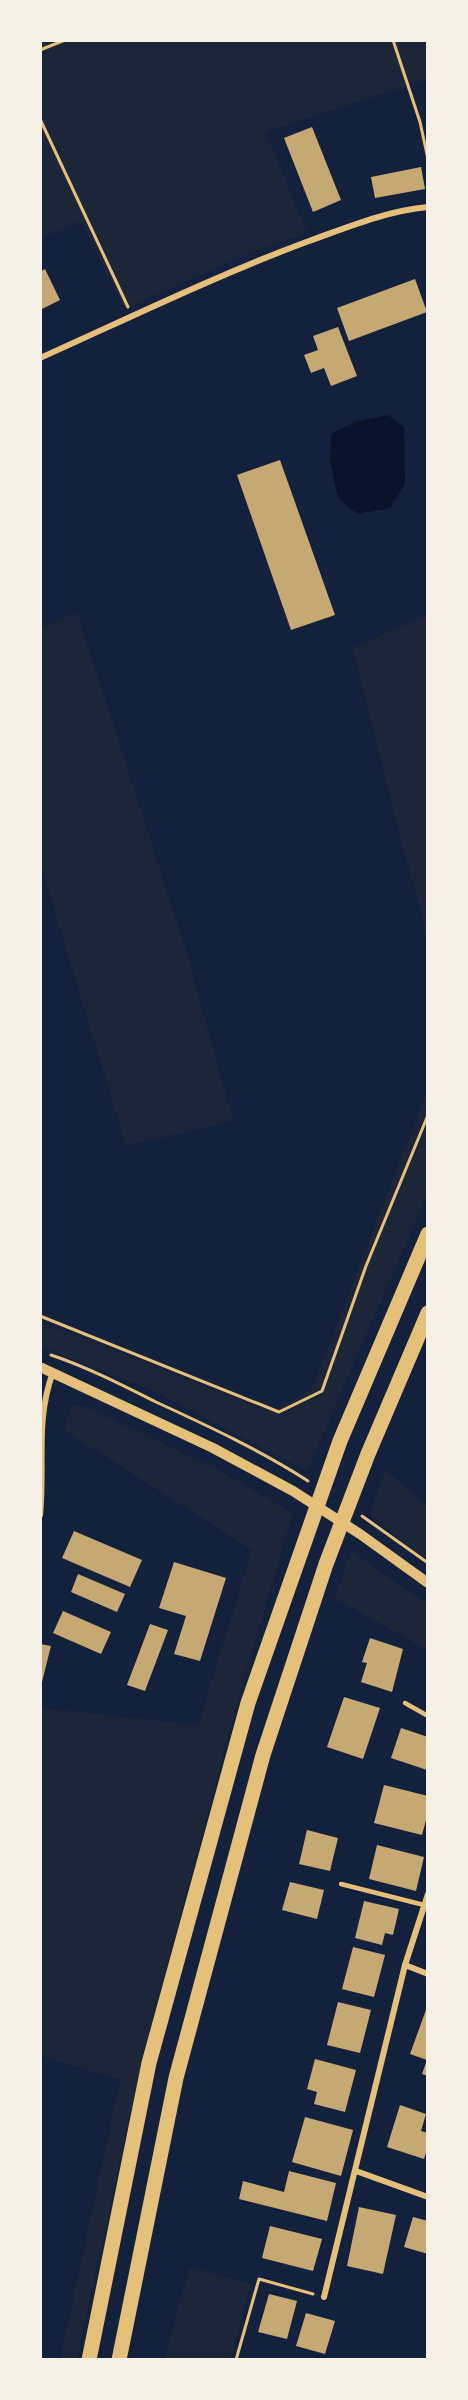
<svg xmlns="http://www.w3.org/2000/svg" width="468" height="2400" font-family="Arial,sans-serif">
<style>
.green{fill:#1d2539}
.water{fill:#0b132b}
.building{fill:#c6a872}
.lines{fill:none;stroke-linecap:round;stroke-linejoin:round}
.path{stroke:#e5c07b;stroke-width:3}
.service{stroke:#e5c07b;stroke-width:4.5}
.minor{stroke:#e5c07b;stroke-width:6}
.tertiary{stroke:#e5c07b;stroke-width:10}
.trunk{stroke:#e5c07b;stroke-width:15}
</style>
<rect width="100%" height="100%" fill="#14213d"/>
<g class="green">
<path d="M40,41H427V79L266,132L307,233L243,256L125,309L81,221L41,239Z"/>
<path d="M77,612L185,947L233,1121L126,1146L41,866V628Z"/>
<path d="M427,615V938L352,648Z"/>
<path d="M427,1090V1195L307,1471L148,1388L41,1347L40,1321L272,1412L312,1389Z"/>
<path d="M71,1405L84,1406L215,1468L293,1513L238,1700L142,2059L77,2359L60,2360L120,2080L41,2056V1708L198,1725L252,1550L64,1430Z"/>
<path d="M385,1470L427,1505V1559L370,1514Z"/>
<path d="M351,1551L427,1604V1650L335,1598Z"/>
<path d="M190,2267L251,2284L230,2359H164Z"/>
</g>
<path class="water" d="M388,415L404,427L405,484L390,508L357,514L338,498L330,460L331,434L354,422Z"/>
<g class="building">
<path d="M312,127L341,200L313,212L284,138Z"/>
<path d="M421,167L425,189L375,198L371,177Z"/>
<path d="M45,269L60,300L40,310V272Z"/>
<path d="M415,279L427,312L349,341L337,308Z"/>
<path d="M338,327L357,376L331,386L324,368L311,373L304,355L318,350L313,336Z"/>
<path d="M280,460L335,615L291,630L237,475Z"/>
<path d="M74,1531L142,1560L130,1587L62,1558Z"/>
<path d="M174,1562L226,1578L200,1661L174,1654L186,1616L159,1608Z"/>
<path d="M78,1574L125,1594L117,1612L71,1592Z"/>
<path d="M63,1611L111,1632L101,1654L53,1633Z"/>
<path d="M150,1624L168,1630L145,1691L127,1685Z"/>
<path d="M370,1638L403,1649L392,1692L361,1682L367,1663L362,1662Z"/>
<path d="M40,1644L51,1646L41,1686H40Z"/>
<path d="M344,1697L380,1708L363,1759L327,1747Z"/>
<path d="M401,1728L428,1737L427,1770L391,1758Z"/>
<path d="M384,1785L428,1796V1813L422,1835L374,1823Z"/>
<path d="M307,1830L338,1838L330,1871L299,1864Z"/>
<path d="M377,1845L424,1857L416,1891L369,1879Z"/>
<path d="M290,1882L324,1890L317,1919L282,1910Z"/>
<path d="M364,1901L399,1909L393,1935L385,1933L382,1945L355,1938Z"/>
<path d="M353,1947L385,1955L374,1997L342,1989Z"/>
<path d="M338,2002L371,2010L360,2053L327,2045Z"/>
<path d="M427,2007H428V2076L422,2074L427,2060L410,2054Z"/>
<path d="M315,2059L356,2070L345,2112L314,2104L317,2092L307,2089Z"/>
<path d="M400,2105L426,2114L421,2131L428,2133V2147L424,2159L387,2147Z"/>
<path d="M305,2117L353,2130L341,2176L292,2162Z"/>
<path d="M289,2171L336,2183L327,2221L239,2199L243,2181L284,2192Z"/>
<path d="M359,2207L396,2215L383,2274L347,2266Z"/>
<path d="M413,2217L428,2221V2254L404,2247Z"/>
<path d="M270,2226L322,2239L313,2271L262,2258Z"/>
<path d="M269,2294L297,2301L287,2339L258,2332Z"/>
<path d="M306,2313L335,2321L325,2354L296,2346Z"/>
</g>
<g class="lines">
<g class="path">
<path d="M393,40L420,122L428,159"/>
<path d="M40,50L65,40"/>
<path d="M40,119L128,307"/>
<path d="M40,1316L279,1412L322,1391L366,1266L428,1115"/>
<path d="M51,1355C87,1367 122,1385 156,1402C208,1426 260,1450 308,1481"/>
<path d="M362,1516L428,1563"/>
<path d="M236,2360L259,2279L313,2294"/>
</g>
<g class="service">
<path d="M405,1703L428,1716"/>
<path d="M341,1884L424,1905"/>
</g>
<g class="minor">
<path d="M40,358C129,318 217,275 309,241C348,227 386,211 428,207"/>
<path d="M40,1515C45,1464 35,1421 53,1372"/>
<path d="M405,1965L428,1974"/>
<path d="M356,2171L428,2197"/>
<path d="M324,2297L405,1965L428,1894"/>
</g>
<path class="tertiary" d="M40,1367L213,1448L293,1491L360,1534L428,1583"/>
<g class="trunk">
<path d="M89,2360L149,2063L248,1703L340,1441L428,1234"/>
<path d="M119,2360L176,2078L263,1755L326,1564L368,1454L428,1313"/>
</g>
</g>
<rect width="468" height="2400" fill="none" stroke="#f6f1e7" stroke-width="84"/>
</svg>
